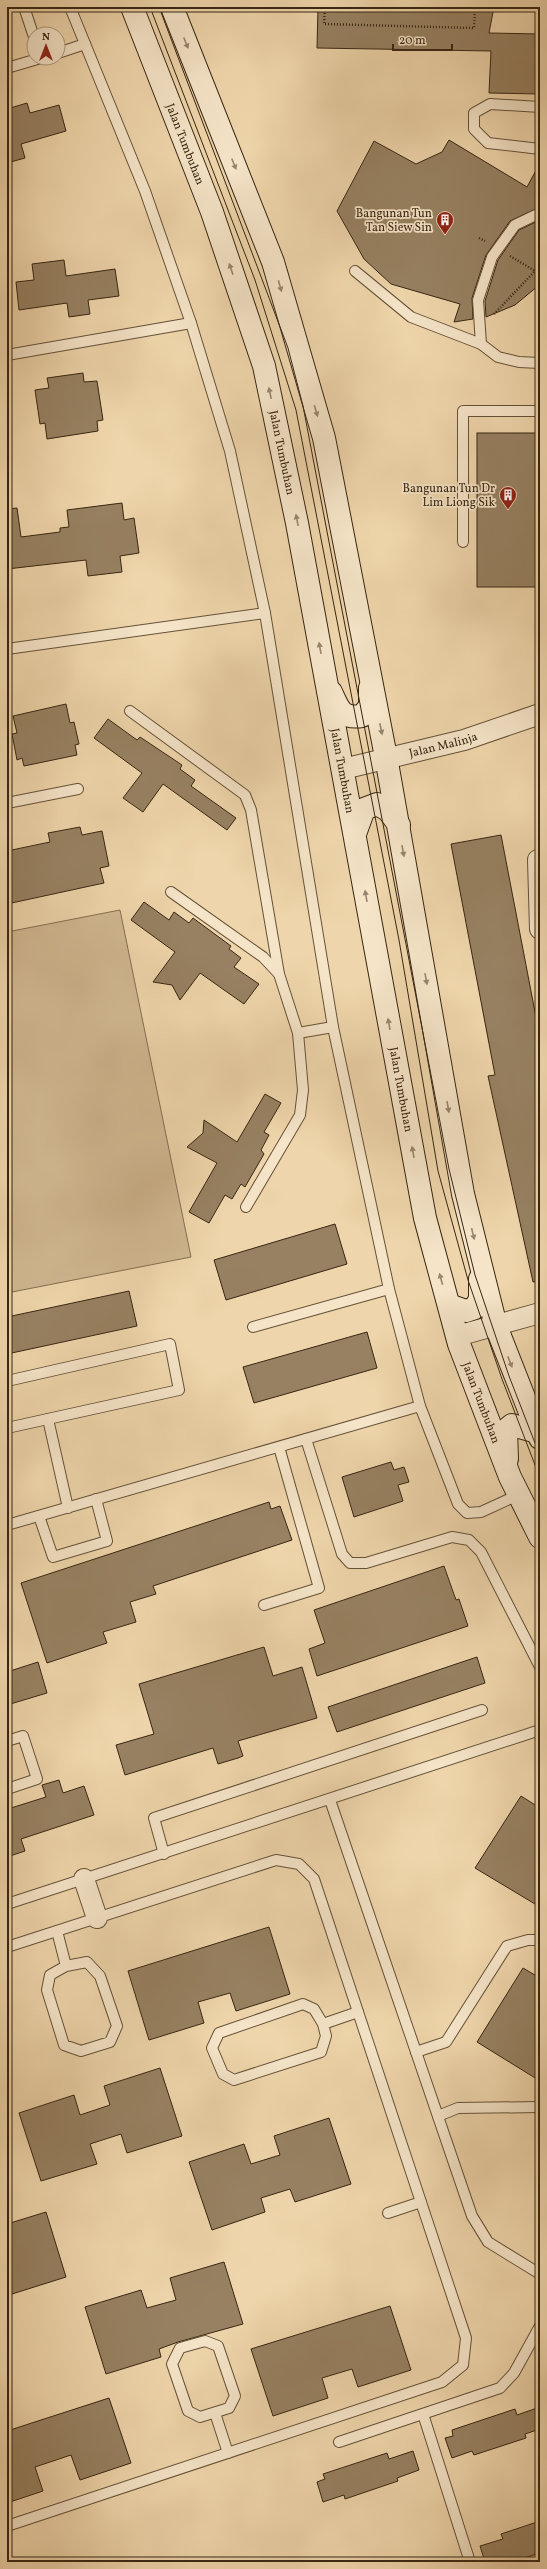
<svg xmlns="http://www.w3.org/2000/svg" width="547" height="2569" font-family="Vollkorn,serif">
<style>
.garden{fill:#d0b791;stroke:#846e52}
.building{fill:#978162;stroke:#372612}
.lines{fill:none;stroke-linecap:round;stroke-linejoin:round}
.service-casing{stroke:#655238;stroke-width:12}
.minor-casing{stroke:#655238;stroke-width:22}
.secondary-casing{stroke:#372612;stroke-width:24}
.path{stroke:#372612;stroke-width:2.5;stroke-dasharray:1 2;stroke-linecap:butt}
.service{stroke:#f5e4c8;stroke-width:10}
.minor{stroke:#f5e4c8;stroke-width:20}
.secondary{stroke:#f5e4c8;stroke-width:22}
.tram{stroke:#372612;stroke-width:1}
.oneway{fill:#96856d}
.labels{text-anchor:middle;stroke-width:3.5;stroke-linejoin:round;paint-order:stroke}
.street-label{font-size:12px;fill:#372612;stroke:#f5e4c8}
.poi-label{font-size:12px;fill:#372612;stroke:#f5e4c8;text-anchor:end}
</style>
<rect width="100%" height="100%" fill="#efd5ab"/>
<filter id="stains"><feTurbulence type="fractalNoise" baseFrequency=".005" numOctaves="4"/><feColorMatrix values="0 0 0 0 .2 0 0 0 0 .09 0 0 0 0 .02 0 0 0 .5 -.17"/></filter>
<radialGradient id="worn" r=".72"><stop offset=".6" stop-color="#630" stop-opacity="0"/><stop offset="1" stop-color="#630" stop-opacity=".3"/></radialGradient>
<path class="garden" d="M120,910L191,1257L7,1293V932Z"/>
<g class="building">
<path d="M318,7H494L489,33L540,34V94L489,93L491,51L317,48Z"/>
<path d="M27,103L30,113L59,105L66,131L21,144L25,158L7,163V109Z"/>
<path d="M449,140L527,187L540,163V207L510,221L486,255L472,298L473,319L454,322L460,304L391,284L364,259L337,211L374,141L416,164L442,152Z"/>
<path d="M540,220L538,286L515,305L486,317L485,301L498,260L519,230Z"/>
<path d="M64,260L66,276L115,269L119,296L88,300L90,314L69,317L67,303L19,310L16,282L34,280L32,264Z"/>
<path d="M83,373L84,382L97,381L103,420L97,421L98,431L47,439L45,423L40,424L35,390L49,388L47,378Z"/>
<rect x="477" y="433" width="63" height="154"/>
<path d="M122,503L124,520L134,518L139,553L120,556L122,572L88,576L86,560L7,569V509L17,508L21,537L60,532V528L69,527L67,510Z"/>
<path d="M66,704L70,723L74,722L79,744L75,745L77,755L24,766L22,758L17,760L12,734L17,733L13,716Z"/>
<path d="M108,719L137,740L140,737L182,765L180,769L195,780L191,786L236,818L227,830L163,784L143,812L123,798L142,773L94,738Z"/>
<path d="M80,827L82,835L102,831L109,866L100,868L104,883L7,904V851L50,842L48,833Z"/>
<path d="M501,835L540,1038V1281L533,1282L488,1076L495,1075L451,844Z"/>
<path d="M144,902L169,920L174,912L189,923L193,918L231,946L229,949L241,958L234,967L259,984L244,1004L200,973L180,1000L172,985L153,982L175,952L131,920Z"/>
<path d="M265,1094L281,1103L264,1132L269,1135L261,1150L264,1154L245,1187L241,1184L232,1199L225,1195L209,1223L189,1212L217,1163L187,1147L203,1133L204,1120L237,1142Z"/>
<path d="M335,1224L347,1264L226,1300L214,1260Z"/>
<path d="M129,1291L137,1326L7,1354V1317Z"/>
<path d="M367,1332L377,1368L254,1403L243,1367Z"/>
<path d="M391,1462L394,1470L404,1467L409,1482L398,1485L403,1501L354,1517L342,1477Z"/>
<path d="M269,1502L271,1509L280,1506L292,1540L153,1586L156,1594L130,1602L136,1622L103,1632L107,1643L47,1663L21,1583Z"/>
<path d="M444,1566L456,1600L459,1599L468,1626L317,1676L309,1649L325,1643L314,1610Z"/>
<path d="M264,1647L273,1676L302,1667L317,1718L238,1741L243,1756L238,1758L218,1764L213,1748L125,1775L116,1745L154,1734L139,1684Z"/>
<path d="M477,1657L485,1683L337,1732L328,1707Z"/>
<path d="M38,1662L47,1693L7,1705V1672Z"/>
<path d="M59,1780L63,1793L84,1786L94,1815L21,1839L25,1851L7,1857V1806H10L11,1808L46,1797L42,1785Z"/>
<path d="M521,1796L540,1808V1907L475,1868Z"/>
<path d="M269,1927L290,1994L236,2011L230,1993L198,2002L204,2023L149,2040L128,1971Z"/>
<path d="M523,1968L540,1978V2081L477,2042Z"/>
<path d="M160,2068L182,2136L127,2153L121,2134L90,2144L97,2164L41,2181L19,2113L74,2095L80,2115L110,2105L104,2086Z"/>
<path d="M329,2118L351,2184L295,2202L290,2189L261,2198L265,2212L212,2230L189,2162L244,2144L251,2164L280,2155L274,2136Z"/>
<path d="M46,2212L66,2277L12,2294L7,2277V2224Z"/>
<path d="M224,2262L243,2324L178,2342L159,2349L161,2357L106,2374L85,2307L141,2290L147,2308L176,2300L170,2278Z"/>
<path d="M390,2306L411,2370L358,2387L352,2369L322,2378L328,2398L273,2416L251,2349Z"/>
<path d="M109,2398L131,2463L80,2480L71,2455L35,2467L43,2491L7,2503V2431Z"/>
<path d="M540,2407V2429L525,2434L526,2438L474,2455L472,2451L452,2458L445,2438L453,2436L452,2430L515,2409L517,2415Z"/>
<path d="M413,2451L419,2470L397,2478L398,2481L345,2499L344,2495L323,2502L317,2482L325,2479L323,2474L387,2453L389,2459Z"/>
<path d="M540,2521V2553L512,2562H485L480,2546L503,2539L501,2534Z"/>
</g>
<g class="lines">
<defs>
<g id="service">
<path d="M24,7L34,37"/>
<path d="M70,7L145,191L191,323L230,451L265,613L333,1027L389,1289L420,1406L458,1504L467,1513L481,1512L518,1495"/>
<path d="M58,53L85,44"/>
<path d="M7,68L41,58"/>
<path d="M540,107L490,104L474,113V129L488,143L540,149"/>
<path d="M355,271L411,317L481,344L498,357L519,362L540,363"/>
<path d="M481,344L478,300L492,257L515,225L540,213"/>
<path d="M7,355L191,323"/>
<path d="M463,542V411H540"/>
<path d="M7,649L265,613"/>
<path d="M130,711L245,795L251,810L279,974L298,1033L303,1090L300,1115L246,1207"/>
<path d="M7,803L78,789"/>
<path d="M171,892L263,957L279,974"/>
<path d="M298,1033L333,1027"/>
<path d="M253,1327L389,1289"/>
<path d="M7,1381L170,1344L179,1390L7,1428"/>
<path d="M48,1419L68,1508"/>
<path d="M306,1439L342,1554L350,1563H366L452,1537L469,1540L481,1552L540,1667"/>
<path d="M39,1516L53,1557L107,1541L96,1499"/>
<path d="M7,1525L420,1406"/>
<path d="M264,1605L319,1588L279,1447"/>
<path d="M7,1741L23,1736L37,1779L7,1789"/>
<path d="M330,1800L472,2216L488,2242L540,2274"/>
<path d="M164,1854L154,1818L482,1710"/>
<path d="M7,1904L540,1730"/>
<path d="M57,1931L66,1966L87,1962L100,1976L117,2026L110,2042L81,2051L64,2045L47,1990L50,1975L66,1966"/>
<path d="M7,1947L276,1860L299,1864L314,1879L466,2338L463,2365L442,2382L7,2526"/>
<path d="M323,2024L314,2009L303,2004L219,2033L212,2048L223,2074L234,2080L321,2052L326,2036L323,2024L358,2012"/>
<path d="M416,2052L446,2042L507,1946L528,1940H540"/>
<path d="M438,2116L458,2108L540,2107"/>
<path d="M388,2213L421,2202"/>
<path d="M205,2341L218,2346L235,2396L229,2408L200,2417L188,2411L172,2364L180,2348Z"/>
<path d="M215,2413L228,2453"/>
<path d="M423,2414L470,2562"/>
<path d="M339,2442L500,2388L514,2373L540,2326"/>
</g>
<g id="minor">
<path id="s1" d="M343,769L464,740L540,714"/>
<path d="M540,859L538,860L540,929"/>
<path d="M457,1336L540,1313"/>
<path d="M84,1879L97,1918"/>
</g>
<g id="secondary">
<path id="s2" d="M132,7L212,212L264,366L297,523L425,1218L459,1344L510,1477L540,1537"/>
<path d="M172,7L273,262L324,438L386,757L463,1194L496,1326L540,1438"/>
<path d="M331,692C339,709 341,719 362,716L370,706V688"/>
<path d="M355,834L364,809L377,804L388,810L399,825"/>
<path d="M449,1305L466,1311L475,1308L480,1299V1279"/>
<path d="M507,1459L506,1430L512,1425L537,1432"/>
</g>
</defs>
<use href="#service" class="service-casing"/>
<use href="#minor" class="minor-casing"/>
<use href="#secondary" class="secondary-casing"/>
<g class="path">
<path d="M325,7L324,24L474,28L475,7"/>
<path d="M475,9H540"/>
<path d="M479,238L485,241"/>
<path d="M510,256L535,271"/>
<path d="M494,314L535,271L540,260"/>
</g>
<use href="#service" class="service"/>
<use href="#minor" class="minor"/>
<use href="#secondary" class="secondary"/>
<g class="tram">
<path d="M150,7L255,280L296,410L399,940L438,1171L468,1280L502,1379L540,1478"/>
<path d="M159,7L288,348L303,406L449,1169L475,1275L509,1376L540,1456"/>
</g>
</g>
<defs><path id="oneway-solid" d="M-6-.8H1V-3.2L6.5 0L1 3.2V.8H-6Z"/></defs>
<g class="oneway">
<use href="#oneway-solid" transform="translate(186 43) rotate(68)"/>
<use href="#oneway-solid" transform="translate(234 164) rotate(68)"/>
<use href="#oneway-solid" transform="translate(231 269) rotate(-109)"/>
<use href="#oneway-solid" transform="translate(280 286) rotate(74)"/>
<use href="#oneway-solid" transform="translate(270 393) rotate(-102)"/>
<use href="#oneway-solid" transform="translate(316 411) rotate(74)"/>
<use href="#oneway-solid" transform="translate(297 520) rotate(-101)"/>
<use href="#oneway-solid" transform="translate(320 648) rotate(-100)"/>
<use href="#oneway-solid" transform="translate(381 729) rotate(79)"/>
<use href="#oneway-solid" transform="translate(403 851) rotate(80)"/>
<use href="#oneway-solid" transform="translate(366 896) rotate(-100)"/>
<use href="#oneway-solid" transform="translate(426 979) rotate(80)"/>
<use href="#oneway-solid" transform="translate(389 1024) rotate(-100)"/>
<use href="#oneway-solid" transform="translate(448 1107) rotate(80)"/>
<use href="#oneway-solid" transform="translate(413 1152) rotate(-100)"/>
<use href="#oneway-solid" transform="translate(473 1234) rotate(76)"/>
<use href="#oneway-solid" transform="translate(441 1279) rotate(-105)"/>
<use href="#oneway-solid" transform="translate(510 1362) rotate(69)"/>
</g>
<defs>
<symbol id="building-pin" viewBox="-11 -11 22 30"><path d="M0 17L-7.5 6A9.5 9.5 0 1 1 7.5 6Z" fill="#8f2418" stroke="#f5e4c8"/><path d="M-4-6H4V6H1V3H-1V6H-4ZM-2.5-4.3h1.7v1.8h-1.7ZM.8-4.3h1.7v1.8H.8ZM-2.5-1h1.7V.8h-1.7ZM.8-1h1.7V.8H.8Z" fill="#fff"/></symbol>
</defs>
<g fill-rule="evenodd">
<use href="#building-pin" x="435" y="210" width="20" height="27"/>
<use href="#building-pin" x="498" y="485" width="20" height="27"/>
</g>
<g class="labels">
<g class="street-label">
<text dy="4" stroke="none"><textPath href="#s2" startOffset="147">Jalan Tumbuhan</textPath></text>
<text dy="4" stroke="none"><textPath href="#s2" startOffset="471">Jalan Tumbuhan</textPath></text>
<text dy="4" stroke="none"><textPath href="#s1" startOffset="103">Jalan Malinja</textPath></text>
<text dy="4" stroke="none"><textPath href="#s2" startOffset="795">Jalan Tumbuhan</textPath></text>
<text dy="4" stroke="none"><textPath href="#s2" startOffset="1119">Jalan Tumbuhan</textPath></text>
<text dy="4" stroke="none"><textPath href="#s2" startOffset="1443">Jalan Tumbuhan</textPath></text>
</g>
<g class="poi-label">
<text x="432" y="217">Bangunan Tun<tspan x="432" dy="14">Tan Siew Sin</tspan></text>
<text x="495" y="492">Bangunan Tun Dr<tspan x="495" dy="14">Lim Liong Sik</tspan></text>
</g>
</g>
<rect width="547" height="2569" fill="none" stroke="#efd5ab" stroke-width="24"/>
<rect x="8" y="8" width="531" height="2553" fill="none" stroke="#372612" stroke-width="2"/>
<rect x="12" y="12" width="523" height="2545" fill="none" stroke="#372612"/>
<g transform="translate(46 46)"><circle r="19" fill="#f5e4c8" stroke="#a9987f"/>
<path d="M0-3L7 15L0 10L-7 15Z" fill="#8f2418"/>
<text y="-6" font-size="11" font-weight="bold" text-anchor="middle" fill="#372612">N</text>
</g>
<path d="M393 44v6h59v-6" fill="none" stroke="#372612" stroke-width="2"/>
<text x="399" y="44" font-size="12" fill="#372612" stroke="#f5e4c8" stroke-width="3" paint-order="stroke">20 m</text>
<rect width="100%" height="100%" filter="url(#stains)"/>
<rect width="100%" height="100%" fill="url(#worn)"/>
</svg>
